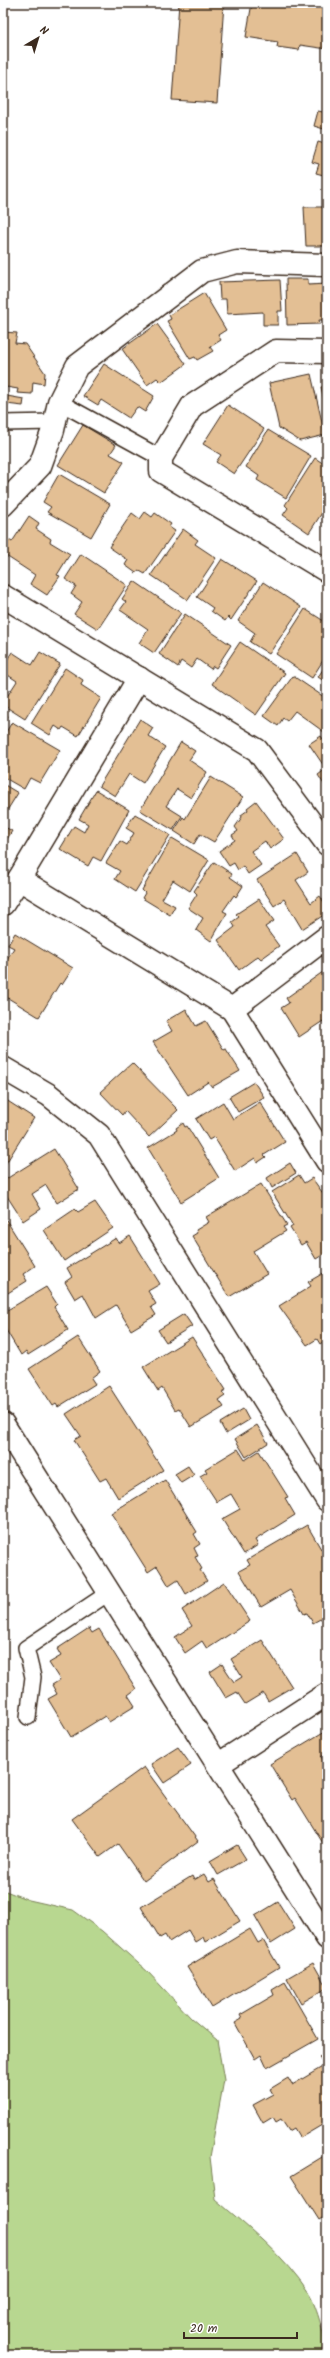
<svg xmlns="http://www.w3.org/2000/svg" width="330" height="2358" font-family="Kalam,sans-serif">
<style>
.green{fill:#b8d790;stroke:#7a8057}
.building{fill:#e3bf94;stroke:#3b2a1e}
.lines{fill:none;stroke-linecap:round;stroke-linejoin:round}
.lane-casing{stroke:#3b2a1e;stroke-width:18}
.street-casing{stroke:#3b2a1e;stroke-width:25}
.lane{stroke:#fff;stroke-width:15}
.street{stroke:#fff;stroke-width:22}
</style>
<rect width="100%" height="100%" fill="#fff"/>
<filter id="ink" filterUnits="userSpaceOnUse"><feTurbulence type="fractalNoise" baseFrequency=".025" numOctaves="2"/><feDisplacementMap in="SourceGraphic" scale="8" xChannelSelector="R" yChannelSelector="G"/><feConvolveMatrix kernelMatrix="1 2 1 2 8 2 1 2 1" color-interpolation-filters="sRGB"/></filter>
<g filter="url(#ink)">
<path class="green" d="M3,1890L29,1900L73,1910L102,1931L148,1972L191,2018L217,2040L224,2080L210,2157L215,2199C248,2227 285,2257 309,2294C316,2304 327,2343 327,2355H3Z"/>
<g class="building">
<path d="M179,3H224L217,103L172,100Z"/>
<path d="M252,3H327V49L300,45L299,50L277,47L278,42L246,37Z"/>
<path d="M326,103H327V130L314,126L318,111L323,112Z"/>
<path d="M327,136V176L316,173L319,164L312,162L318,142L325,144Z"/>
<path d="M304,207H327V246H306Z"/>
<path d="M286,279H308V285L327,284V320H319L320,324L287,325Z"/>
<path d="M280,280L282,311H278V325H263V312L227,314L226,299H220L219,282Z"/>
<path d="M204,293L226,330L218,335L221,340L210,347L213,351L197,360L195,357L190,359L167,321L171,319L169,315Z"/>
<path d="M157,324L186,364L161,382L157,378L147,385L122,349Z"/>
<path d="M3,332L17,333L15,343L25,344L45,373L44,384L33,382L32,394L17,393L18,389L6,387V394L3,393Z"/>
<path d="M104,364L154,396L145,412L137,407L129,418L101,400L98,405L83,396Z"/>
<path d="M311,374L325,435L300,441L279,428L269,383Z"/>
<path d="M327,386V415L321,387Z"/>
<path d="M7,396L24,399L23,406L6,404Z"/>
<path d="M228,405L264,429L234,474L216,462L221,455L203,444Z"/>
<path d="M83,425L116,445L110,454L124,462L104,493L58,465Z"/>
<path d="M268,430L311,456L286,498L257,480L259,476L246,467Z"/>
<path d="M315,458L327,466V505L309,533L283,515L288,508L285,505Z"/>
<path d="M59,474L110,504L91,537L47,512L51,507L43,502Z"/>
<path d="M145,512L152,517L155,513L171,524L169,527L175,531L145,574L138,570L136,573L125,565L128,560L109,547L132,513L140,519Z"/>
<path d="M29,516L39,523L36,529L51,539L50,542L70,554L57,575L60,576L47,595L30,584L35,575L3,554V549L9,540L12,542Z"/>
<path d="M183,529L198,540L195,544L216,558L188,600L151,575Z"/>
<path d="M81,554L127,585L98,629L74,614L82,602L71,594L76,586L65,579Z"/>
<path d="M222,559L257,581L231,620L228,617L225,621L211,611L213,608L197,597Z"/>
<path d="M134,581L181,613L154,653L139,643L148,629L120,610L126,602L122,599Z"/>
<path d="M263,582L301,607L269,654L250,642L255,633L238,621Z"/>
<path d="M305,609L327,623V654L312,678L276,654Z"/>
<path d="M185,614L231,645L216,668L213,666L211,669L197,659L191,668L181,661L178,667L159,654Z"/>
<path d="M240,642L285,673L256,715L212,684Z"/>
<path d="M12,652L32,665L40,652L60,664L25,719L3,705V692L8,695L17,681L3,672V666Z"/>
<path d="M327,663V683L318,677Z"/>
<path d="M65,668L83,680L81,685L101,698L78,736L63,727L61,730L55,726L50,735L31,723Z"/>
<path d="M293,676L327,699V728L324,732L295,711L287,721L283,718L278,726L264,716Z"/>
<path d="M3,713L8,716L3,725Z"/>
<path d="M140,719L153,728L148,736L165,747L143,783L129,774L115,796L99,786Z"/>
<path d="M12,722L60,750L40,783L30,778L24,789L3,777V737Z"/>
<path d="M321,736L323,739L327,737V789L318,775L326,769L309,744Z"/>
<path d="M181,742L195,751L189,760L207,772L191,798L177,789L166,806L182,816L173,830L140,810Z"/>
<path d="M211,777L243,797L214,842L200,834L194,844L174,831L183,817L185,819Z"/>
<path d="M3,784L18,793L3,817Z"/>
<path d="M96,790L129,810L101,861L93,857L88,866L60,849L74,826L84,832L88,824L79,819Z"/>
<path d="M256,801L284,839L270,849L265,841L251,851L261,865L248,874L243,866L238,870L234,863L229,866L219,851L235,840L232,835L238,831L235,827L242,817L241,815L248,810L247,808Z"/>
<path d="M135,814L170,835L135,892L115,879L120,871L106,863L120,841L127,845L134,833L126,828Z"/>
<path d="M3,826L12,831L3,846Z"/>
<path d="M172,838L209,860L190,891L173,880L162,899L175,906L170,915L142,898L145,893L142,890Z"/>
<path d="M297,854L308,872L296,880L311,903L320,896L327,907V913L302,929L284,899L274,906L257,880Z"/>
<path d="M214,862L232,874L230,877L243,886L236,897L234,895L223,911L227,913L211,941L196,930L203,918L188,908L197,894L194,891Z"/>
<path d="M259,899L274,921L265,927L279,946L261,959L258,956L239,970L218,940L235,927L232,922L239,917L236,914Z"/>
<path d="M15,933L73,968L62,985L60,983L39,1017L3,995V965L14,948L8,945Z"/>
<path d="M327,969V1028L323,1021L299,1037L281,1008L289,1003L286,998Z"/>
<path d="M186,1009L196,1026L206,1021L224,1050L226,1049L240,1071L212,1087L208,1082L188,1095L153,1042L172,1031L166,1021Z"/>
<path d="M132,1063L178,1110L149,1137L125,1111L122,1115L100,1092Z"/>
<path d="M254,1082L264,1097L238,1112L229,1097Z"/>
<path d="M3,1098L34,1118L3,1168Z"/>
<path d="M223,1102L233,1119L260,1102L285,1142L264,1155L266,1157L257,1163L255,1158L235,1171L214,1137L209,1140L196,1119Z"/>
<path d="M183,1123L185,1127L187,1126L219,1178L181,1202L148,1148L177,1130L176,1128Z"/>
<path d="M54,1149L79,1189L57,1203L46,1185L32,1194L41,1209L23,1221L3,1190V1181Z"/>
<path d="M290,1163L296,1173L272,1188L267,1178Z"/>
<path d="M299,1175L304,1183L312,1178L327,1199V1252L316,1259L306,1242L301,1245L290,1228L293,1226L272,1192Z"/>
<path d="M261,1184L287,1225L283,1227L286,1231L253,1251L267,1274L229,1297L192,1236L197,1233L196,1230L209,1222L206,1217Z"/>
<path d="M95,1202L113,1228L64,1261L44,1230L75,1209L78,1212Z"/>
<path d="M3,1215L35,1266L23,1274L27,1281L3,1296Z"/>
<path d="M130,1236L160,1284L148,1291L156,1304L151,1307L156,1315L131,1330L116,1305L96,1318L83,1294L75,1299L65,1282L72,1277L67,1268L116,1238L119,1243Z"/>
<path d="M327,1271V1342L326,1340L320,1344L317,1339L307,1345L279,1306L311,1286L308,1282Z"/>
<path d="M46,1287L57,1304L54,1307L68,1330L28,1355L26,1351L21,1355L3,1325V1320L6,1317L4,1312Z"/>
<path d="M184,1314L192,1326L166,1342L158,1330Z"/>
<path d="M78,1337L100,1371L91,1378L95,1384L58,1407L56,1404L53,1406L29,1369Z"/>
<path d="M192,1337L226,1390L222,1392L225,1396L219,1400L224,1407L191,1427L179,1408L175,1410L162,1388L158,1391L143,1367Z"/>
<path d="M109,1386L163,1470L118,1498L106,1478L100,1481L74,1440L81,1436L66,1414Z"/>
<path d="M243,1409L249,1420L226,1434L220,1423Z"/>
<path d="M257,1425L268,1443L246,1457L235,1439Z"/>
<path d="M238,1449L245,1460L259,1451L288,1497L285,1498L295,1515L255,1540L258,1545L244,1554L222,1519L240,1509L231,1494L217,1502L200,1476L207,1472L205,1469Z"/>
<path d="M188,1466L194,1475L181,1483L175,1474Z"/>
<path d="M165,1480L197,1532L194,1534L200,1544L194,1548L198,1556L195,1557L202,1569L200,1570L207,1581L186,1594L178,1580L169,1586L157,1566L148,1572L111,1513Z"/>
<path d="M307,1525L321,1549L327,1545V1625L322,1618L313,1623L307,1613L304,1614L290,1590L261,1607L239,1571L250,1565L247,1560Z"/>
<path d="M224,1582L250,1621L207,1649L202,1641L185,1653L175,1637L192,1626L182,1610Z"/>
<path d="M89,1628L92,1633L99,1629L136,1689L128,1695L135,1706L109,1722L105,1716L71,1737L48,1699L57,1694L52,1685L60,1680L49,1663L61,1656L57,1649Z"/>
<path d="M262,1640L292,1687L268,1701L263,1693L245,1704L237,1692L226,1698L210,1672L222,1664L234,1682L242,1677L231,1659Z"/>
<path d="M325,1731L327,1734V1753L321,1757L327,1766L326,1848L295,1798L292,1800L270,1764Z"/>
<path d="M178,1747L191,1765L164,1783L151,1764Z"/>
<path d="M144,1767L198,1841L144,1881L118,1844L100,1857L72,1819Z"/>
<path d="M237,1845L246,1859L218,1875L210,1861Z"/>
<path d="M204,1874L209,1882L214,1879L240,1921L205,1942L203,1937L195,1942L188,1930L169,1942L165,1935L160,1938L141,1907L192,1876L194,1880Z"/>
<path d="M278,1902L295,1929L271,1944L255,1916Z"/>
<path d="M250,1929L258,1943L263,1940L279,1967L212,2008L187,1967Z"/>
<path d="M313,1963L327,1988L301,2003L287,1978Z"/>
<path d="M285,1982L318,2039L267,2068L261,2055L255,2059L235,2023L242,2019L240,2015L274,1995L272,1990Z"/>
<path d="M327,2053V2122L300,2138L294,2128L289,2131L281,2119L276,2122L273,2117L263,2123L253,2105L273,2094L270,2089L288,2078L292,2085L324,2066L319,2057Z"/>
<path d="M327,2154V2215L319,2220L291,2176Z"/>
</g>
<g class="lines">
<defs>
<g id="lane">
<path d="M59,402L161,458"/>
<path d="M3,423L54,422"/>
<path d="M28,1717L33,1677L26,1648L110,1592"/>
</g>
<g id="street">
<path d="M327,352L276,351L192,406L161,458V471L327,571"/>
<path d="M3,505L40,466L53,430L59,402L77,366L202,271L237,262L327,265"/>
<path d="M3,596L257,750L327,844"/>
<path d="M19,879L139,678"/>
<path d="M3,904L19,879L232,1009L327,1161"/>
<path d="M232,1009L327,937"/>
<path d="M3,1068L49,1095L99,1135L327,1500"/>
<path d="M3,1424L327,1938"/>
<path d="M219,1764L327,1694"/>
</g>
</defs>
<use href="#lane" class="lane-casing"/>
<use href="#street" class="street-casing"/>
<use href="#lane" class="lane"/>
<use href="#street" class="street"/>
</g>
</g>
<rect width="330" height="2358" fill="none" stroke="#fff" stroke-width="16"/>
<rect x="8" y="8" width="314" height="2342" fill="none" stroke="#3b2a1e" stroke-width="1.5" filter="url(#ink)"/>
<g transform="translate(38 38) rotate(38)" stroke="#ffffff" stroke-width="3" paint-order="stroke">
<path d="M0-3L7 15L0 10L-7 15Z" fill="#3b2a1e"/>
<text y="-6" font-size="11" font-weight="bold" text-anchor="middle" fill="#3b2a1e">N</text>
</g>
<path d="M184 2332v6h113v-6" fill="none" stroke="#3b2a1e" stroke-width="2"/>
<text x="190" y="2332" font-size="12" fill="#3b2a1e" stroke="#ffffff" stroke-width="3" paint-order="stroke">20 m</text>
</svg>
